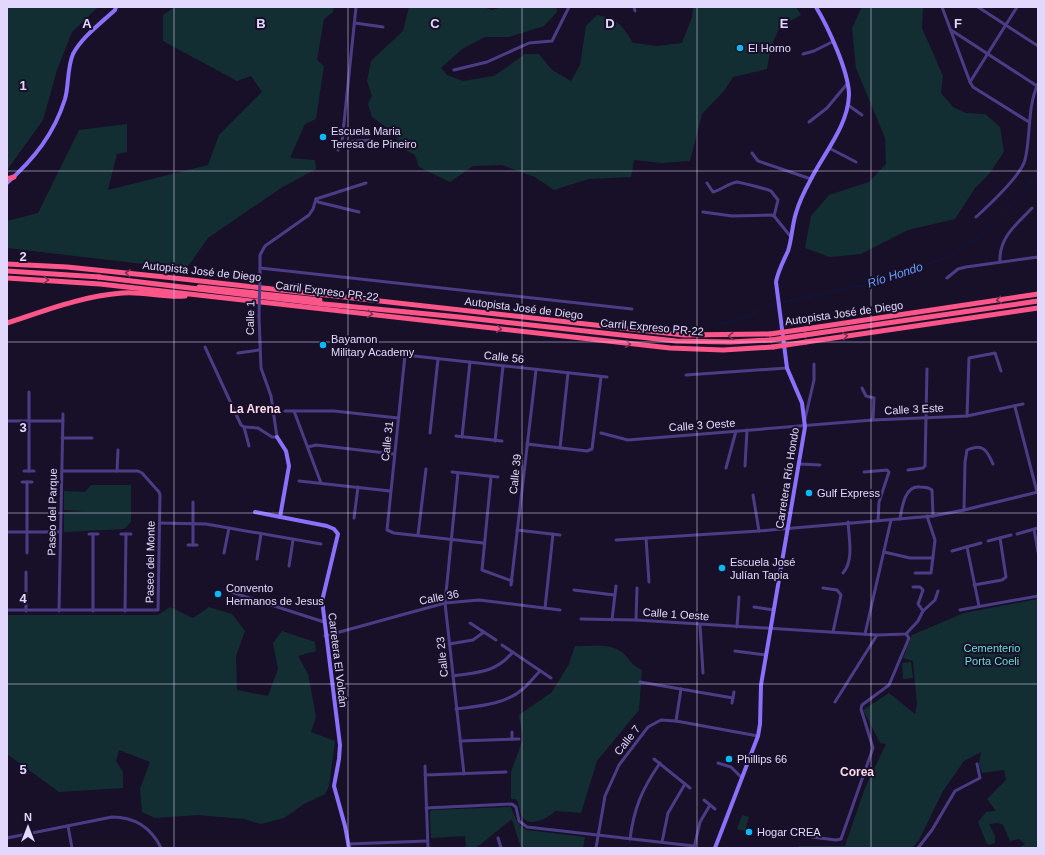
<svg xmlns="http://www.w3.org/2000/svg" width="1045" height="855" font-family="Arial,sans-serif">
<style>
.green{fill:#132e32}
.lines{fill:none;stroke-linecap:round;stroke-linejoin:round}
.stream{stroke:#0b1745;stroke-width:1}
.street{stroke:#4b3c86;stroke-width:3}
.secondary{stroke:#8b70fd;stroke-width:4}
.highway{stroke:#fc558a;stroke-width:5}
.street-bridge{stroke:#4b3c86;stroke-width:3}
.highway-bridge{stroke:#fc558a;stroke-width:5}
.oneway{stroke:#7f2f54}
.grid{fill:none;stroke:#e2d8fe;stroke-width:1;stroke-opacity:0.55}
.poi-dot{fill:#07bbfb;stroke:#181028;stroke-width:1.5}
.labels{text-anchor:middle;stroke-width:4;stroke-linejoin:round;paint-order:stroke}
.poi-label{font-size:11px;fill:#e2d8fe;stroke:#181028;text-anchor:start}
.street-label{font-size:11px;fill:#e2d8fe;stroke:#181028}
.park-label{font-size:11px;fill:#64ded4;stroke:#181028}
.water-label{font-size:12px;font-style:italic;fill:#679ffc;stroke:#181028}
.neighbourhood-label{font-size:12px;font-weight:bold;fill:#fedaeb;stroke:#181028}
.grid-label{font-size:13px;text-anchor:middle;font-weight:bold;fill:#e2d8fe;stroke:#181028;stroke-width:4;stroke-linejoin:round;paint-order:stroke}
</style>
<rect width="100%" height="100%" fill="#181028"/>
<g class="green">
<path d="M7,7H98L72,32L57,70L43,120L7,170Z"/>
<path d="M175,7H334L333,12L324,19L317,60L324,66L316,119L305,124L290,158L315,160L316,169L281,188L208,238L186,269L7,248V221L38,213L79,130L127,124V152L117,154L108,190L208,165L219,135L262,92L251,76L237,81L163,41V15Z"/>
<path d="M409,7H483L492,10L503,7H556L557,12L544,26L509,37H485L462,49L441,68L447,75L463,81L494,76L525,54H539L552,70L571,81L580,65L586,26L597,15C618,19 622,25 633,43L657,46L682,43L692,17L693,7H796L801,15L780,27L771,46L767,69L733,77L724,91L702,114L690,161L662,163L634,160L631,177L588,179L554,190L535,177L502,165L473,166L450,182L419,167L415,155L398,146L397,135L372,117L368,104L372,96L367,81L371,61L403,31Z"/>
<path d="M862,7H923L922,28L943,76L941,93L953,107L966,113L985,114L1000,127L1004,152L989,174L975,188L955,219L908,230L861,254L830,257L805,248L811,216L829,195L869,182L886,164L885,138L856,68L852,28Z"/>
<path d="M91,485H131V522L124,529L64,532V512L85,511L64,510V491L85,492Z"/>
<path d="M1038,599V848H1018L1025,844L1019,839L1010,841L1003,825L998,823L989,824L995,836V843L989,845L986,842L978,822L986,812L996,811L987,799L1006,780L1004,770L982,773L979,764L981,752L964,761L943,791L919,840L912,848H797L799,846H845L865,788L886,744L880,743L863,710L889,693L915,714L917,704L913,661L903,658L912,635L964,613Z"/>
<path d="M170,607L193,618L209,607L232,614L245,631L236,656L237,690L268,696L278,669L273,643L282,631L315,642L316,651L298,656L308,674L316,717L311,732L335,741L329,786L325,794L304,804L284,818L261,824L244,819L198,815L155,818L142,812L140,789L150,762L119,750L116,761L123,772V788L59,792L7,754V615H158Z"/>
<path d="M575,646C590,647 612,642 624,654C632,662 631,665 642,670L639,710L597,761L581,813L556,811C547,818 527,830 521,814C519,808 519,804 516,799H511V772L523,739L519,715L552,692L569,664Z"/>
<path d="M911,662L913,678L903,679L902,663Z"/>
<path d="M511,807C515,817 516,824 527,830L585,837L583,848H521L512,819L481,844L475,848H466L465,836L431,838L430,812L432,810Z"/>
<path d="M742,815L749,817L745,831L737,829Z"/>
</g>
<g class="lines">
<g class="stream">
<path d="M779,303L878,282L945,258L982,236L1027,188L1038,171"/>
<path d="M721,324C742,322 757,309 776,304"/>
</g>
<g class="street">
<path d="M634,7L635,11"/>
<path d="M942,7L970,82L973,87L1029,122"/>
<path d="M978,7L1038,46"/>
<path d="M355,23L383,27"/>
<path d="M951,30L1037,86"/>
<path d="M803,54L814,51L832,42"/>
<path d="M454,70L487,62L529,43L552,41L569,7"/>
<path d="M970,82L1017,7"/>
<path d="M848,105L862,115"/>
<path d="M809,122L827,108L847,84"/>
<path d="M342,142L373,140"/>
<path d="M829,148L856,162"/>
<path d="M338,150L342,142L356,7"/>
<path d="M752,153L758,161L811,179"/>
<path d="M707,183L713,192C721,190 729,183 737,182C739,182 767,189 771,191L778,200L774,216"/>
<path d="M316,199L366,183"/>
<path d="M316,199L318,202L359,212"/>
<path d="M703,212L732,216L771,215L774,216L791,237"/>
<path d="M976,217C988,206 1021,175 1025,160C1031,136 1027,107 1038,84"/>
<path d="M1000,261C999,237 1017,224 1032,208"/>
<path d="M260,268L632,309"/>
<path d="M260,274V255L265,246L309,215L313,209L316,199"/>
<path d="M947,278L958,269L966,267L1038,257"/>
<path d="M205,347L241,425L244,427L249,446"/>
<path d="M238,353L259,350"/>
<path d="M396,354L607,377"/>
<path d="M405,355L387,530L394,533L483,543"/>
<path d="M686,375L787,368"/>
<path d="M862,388L866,396L874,398L873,420"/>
<path d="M1015,407L1037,492"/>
<path d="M285,411H334L398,418"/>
<path d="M294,411L321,483"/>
<path d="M967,416L969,358L995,353L1001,371"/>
<path d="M805,419L814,380V364"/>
<path d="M7,421H63"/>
<path d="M244,427L258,428L272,437H277L271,396L261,368L259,316"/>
<path d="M430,433L438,359"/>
<path d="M601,433L628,440L873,420L967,416L1023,404"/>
<path d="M456,436L502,441"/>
<path d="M462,437L470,362"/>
<path d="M62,438H92"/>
<path d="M495,441L503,366"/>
<path d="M527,444L587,451L592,449L601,377"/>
<path d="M308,447L316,445L394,454"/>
<path d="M560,448L568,373"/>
<path d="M799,464L820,465"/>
<path d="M745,466L747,430"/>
<path d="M726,468L736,431"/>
<path d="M908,470L923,468L925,466L927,369"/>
<path d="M24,471H34"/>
<path d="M29,471V392"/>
<path d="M117,471L118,450"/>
<path d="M452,472L498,477"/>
<path d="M864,472L887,470L889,472L879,502L878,521"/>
<path d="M458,473L445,603L464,774"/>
<path d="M491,477L482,570L512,581"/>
<path d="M299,481L390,491"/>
<path d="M22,482H32"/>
<path d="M753,495L759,531"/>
<path d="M964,510L965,462L967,450C983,443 987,450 993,464"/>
<path d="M354,518L358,487"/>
<path d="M900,519C902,507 905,485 920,487C925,487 928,487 932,490L933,516"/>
<path d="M160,523L206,524L321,544"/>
<path d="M1034,529L1038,552"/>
<path d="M517,530L560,535"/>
<path d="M7,532H60"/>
<path d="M89,534H98"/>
<path d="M121,534H131"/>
<path d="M1017,534L1038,528"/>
<path d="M418,535L426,469"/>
<path d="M646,538L649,582"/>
<path d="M616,540L759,531L933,516L964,510L1038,492"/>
<path d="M988,541L1011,535"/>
<path d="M188,545H197"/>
<path d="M193,545V502"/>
<path d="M967,547L979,606"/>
<path d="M952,551L981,543"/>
<path d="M884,552L910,558H933"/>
<path d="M27,553V482"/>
<path d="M224,553L229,528"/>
<path d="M257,559L261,534"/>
<path d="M289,566L293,540"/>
<path d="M843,573C854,561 849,538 848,522"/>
<path d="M915,573H931L935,540L927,516"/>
<path d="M511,585L536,370"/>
<path d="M974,585L1002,580L1006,577L1000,538"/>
<path d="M913,587H920L923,590L918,604L923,611"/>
<path d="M823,588L837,590L841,595L833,632"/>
<path d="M574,590L614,595"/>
<path d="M231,592L324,622"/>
<path d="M754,607L774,610"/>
<path d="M545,608L553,534"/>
<path d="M7,610H158L160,495L159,492L142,473L138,471H62"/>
<path d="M960,610L1038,596"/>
<path d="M26,611V572"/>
<path d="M59,611L63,414"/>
<path d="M93,611V534"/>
<path d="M125,611L126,534"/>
<path d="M581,619L636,620L877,635L906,634L918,621L923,611L935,600L938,591"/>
<path d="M612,620L616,586"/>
<path d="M636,620L637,588"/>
<path d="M470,623L496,640"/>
<path d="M700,625L703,673"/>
<path d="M737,627L739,597"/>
<path d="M865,634L891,520"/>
<path d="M325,636L445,603L479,600L560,610"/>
<path d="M449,644L473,640L484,632"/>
<path d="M502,645L551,678"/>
<path d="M735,651L766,655"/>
<path d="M453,676C479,672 495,673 513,652"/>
<path d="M640,682L733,698"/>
<path d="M835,702L877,635"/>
<path d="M732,703L734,692"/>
<path d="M456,709C479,706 504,705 523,689C529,684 534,677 540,671"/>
<path d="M676,721L681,689"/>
<path d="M512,732V739"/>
<path d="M460,741L519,739"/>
<path d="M654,759L690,788"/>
<path d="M718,763L731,767L742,778"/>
<path d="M425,766L428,848"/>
<path d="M425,775L506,772"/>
<path d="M704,800L715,809"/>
<path d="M426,808L512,804L516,807L519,821L527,827L694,846"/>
<path d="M68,826L72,848"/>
<path d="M812,837L836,840L841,839L873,748L861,709L862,705L889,685L909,638L906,634"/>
<path d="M7,838L112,817C135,817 151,827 161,848"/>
<path d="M498,838L501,848"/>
<path d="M630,839C634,808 642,789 660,763"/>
<path d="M662,842L668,813L685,784"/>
<path d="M348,844L427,841"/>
<path d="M596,848L605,796L619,765L648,727L661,720L676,721L758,736"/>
<path d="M694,848L700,822L710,805"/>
<path d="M918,848L932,830L955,791L980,778L977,764"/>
</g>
<g class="secondary">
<path d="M7,183C34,159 54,134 65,99C69,85 67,68 73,54C82,37 101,23 115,10L116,7"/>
<path d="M277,437L286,451L289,466L280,517"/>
<path d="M255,512L327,526L334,529L338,534L323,597V608L340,745L339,759L334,786L345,826L349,848"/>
<path d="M715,848L758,736L760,724L761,685L805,427L802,403L787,368L776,282C778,271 783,262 788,251C792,239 792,225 796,213C799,202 805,190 811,179C824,153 848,126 849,95C849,72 828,27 816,7"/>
</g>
<g class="highway">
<path d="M7,179L14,177"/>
<path d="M7,264L67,267L165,277L684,335L770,334"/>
<path d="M7,271L100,277"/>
<path d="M98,277L324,304L459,317L676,341L730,342L771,340"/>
<path d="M7,278L100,284L670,348L723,350L773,347"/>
<path d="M199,287L320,300"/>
<path d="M7,323C44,311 82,296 122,293C143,291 164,298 185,296"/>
<path d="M805,329L1038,294"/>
<path d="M805,335L1038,301"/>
<path d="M806,342L1038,308"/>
</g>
<path class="street-bridge" d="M259,316L260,274"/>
<g class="highway-bridge">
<path d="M770,334L805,329"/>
<path d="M771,340L805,335"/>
<path d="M773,347L806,342"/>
</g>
</g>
<defs><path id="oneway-chevron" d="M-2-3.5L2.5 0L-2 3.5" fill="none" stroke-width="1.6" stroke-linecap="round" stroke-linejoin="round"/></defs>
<g class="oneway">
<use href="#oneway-chevron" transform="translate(128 273) rotate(-174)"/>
<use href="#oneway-chevron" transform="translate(46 280) rotate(4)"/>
<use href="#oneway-chevron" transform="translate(999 300) rotate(172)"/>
<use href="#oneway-chevron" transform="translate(370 314) rotate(7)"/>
<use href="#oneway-chevron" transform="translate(499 329) rotate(7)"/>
<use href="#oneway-chevron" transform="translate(731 336) rotate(178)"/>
<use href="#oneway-chevron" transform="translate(845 336) rotate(-8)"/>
<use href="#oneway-chevron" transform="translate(628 344) rotate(6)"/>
</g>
<path class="grid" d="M174,7V848M348,7V848M522,7V848M697,7V848M871,7V848M7,171H1038M7,342H1038M7,513H1038M7,684H1038"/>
<g class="poi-dot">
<circle cx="740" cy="48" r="4"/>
<circle cx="323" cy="137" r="4"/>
<circle cx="323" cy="345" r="4"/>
<circle cx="809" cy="493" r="4"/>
<circle cx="722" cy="568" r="4"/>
<circle cx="218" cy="594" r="4"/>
<circle cx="729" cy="759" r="4"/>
<circle cx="749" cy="832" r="4"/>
</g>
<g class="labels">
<g class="poi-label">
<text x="748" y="52">El Horno</text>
<text x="331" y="135">Escuela Maria<tspan x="331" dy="13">Teresa de Pineiro</tspan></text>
<text x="331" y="343">Bayamon<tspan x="331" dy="13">Military Academy</tspan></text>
<text x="817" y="497">Gulf Express</text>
<text x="730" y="566">Escuela José<tspan x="730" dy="13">Julían Tapia</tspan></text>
<text x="226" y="592">Convento<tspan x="226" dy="13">Hermanos de Jesus</tspan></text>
<text x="737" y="763">Phillips 66</text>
<text x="757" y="836">Hogar CREA</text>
</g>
<g class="street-label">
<text transform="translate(202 271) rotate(6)" y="4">Autopista José de Diego</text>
<text transform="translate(327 291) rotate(7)" y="4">Carril Expreso PR-22</text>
<text transform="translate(524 308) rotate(7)" y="4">Autopista José de Diego</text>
<text transform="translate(844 313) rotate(-8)" y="4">Autopista José de Diego</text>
<text transform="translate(250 318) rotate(-89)" y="4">Calle 1</text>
<text transform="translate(652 327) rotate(5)" y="4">Carril Expreso PR-22</text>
<text transform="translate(504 357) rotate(6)" y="4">Calle 56</text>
<text transform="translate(914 409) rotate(-3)" y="4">Calle 3 Este</text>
<text transform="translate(702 425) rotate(-4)" y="4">Calle 3 Oeste</text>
<text transform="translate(387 441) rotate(-84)" y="4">Calle 31</text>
<text transform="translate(515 474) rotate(-84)" y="4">Calle 39</text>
<text transform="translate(787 478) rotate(-81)" y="4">Carretera Río Hondo</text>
<text transform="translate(52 512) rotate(-89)" y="4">Paseo del Parque</text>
<text transform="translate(150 562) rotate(-89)" y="4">Paseo del Monte</text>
<text transform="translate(439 597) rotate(-11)" y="4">Calle 36</text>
<text transform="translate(676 614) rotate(4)" y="4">Calle 1 Oeste</text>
<text transform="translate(442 657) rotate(-96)" y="4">Calle 23</text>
<text transform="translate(338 660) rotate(83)" y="4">Carretera El Volcán</text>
<text transform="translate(627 740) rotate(-52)" y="4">Calle 7</text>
</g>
<g class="park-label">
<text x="992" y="652">Cementerio<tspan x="992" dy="13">Porta Coeli</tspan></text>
</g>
<g class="water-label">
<text transform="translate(895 275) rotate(-18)" y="4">Río Hondo</text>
</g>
<g class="neighbourhood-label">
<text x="255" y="413">La Arena</text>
<text x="857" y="776">Corea</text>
</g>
</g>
<g class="grid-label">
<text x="87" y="28">A</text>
<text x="261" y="28">B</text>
<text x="435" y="28">C</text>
<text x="610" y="28">D</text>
<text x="784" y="28">E</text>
<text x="958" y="28">F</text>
<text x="23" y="90">1</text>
<text x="23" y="261">2</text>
<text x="23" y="432">3</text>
<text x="23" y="603">4</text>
<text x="23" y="774">5</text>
</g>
<rect width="1045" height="855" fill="none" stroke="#e2d8fe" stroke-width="16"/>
<g transform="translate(28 827)" stroke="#181028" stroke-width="3" paint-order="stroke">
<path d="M0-3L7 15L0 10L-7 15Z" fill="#e2d8fe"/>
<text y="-6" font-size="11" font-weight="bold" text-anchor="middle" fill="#e2d8fe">N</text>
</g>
</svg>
